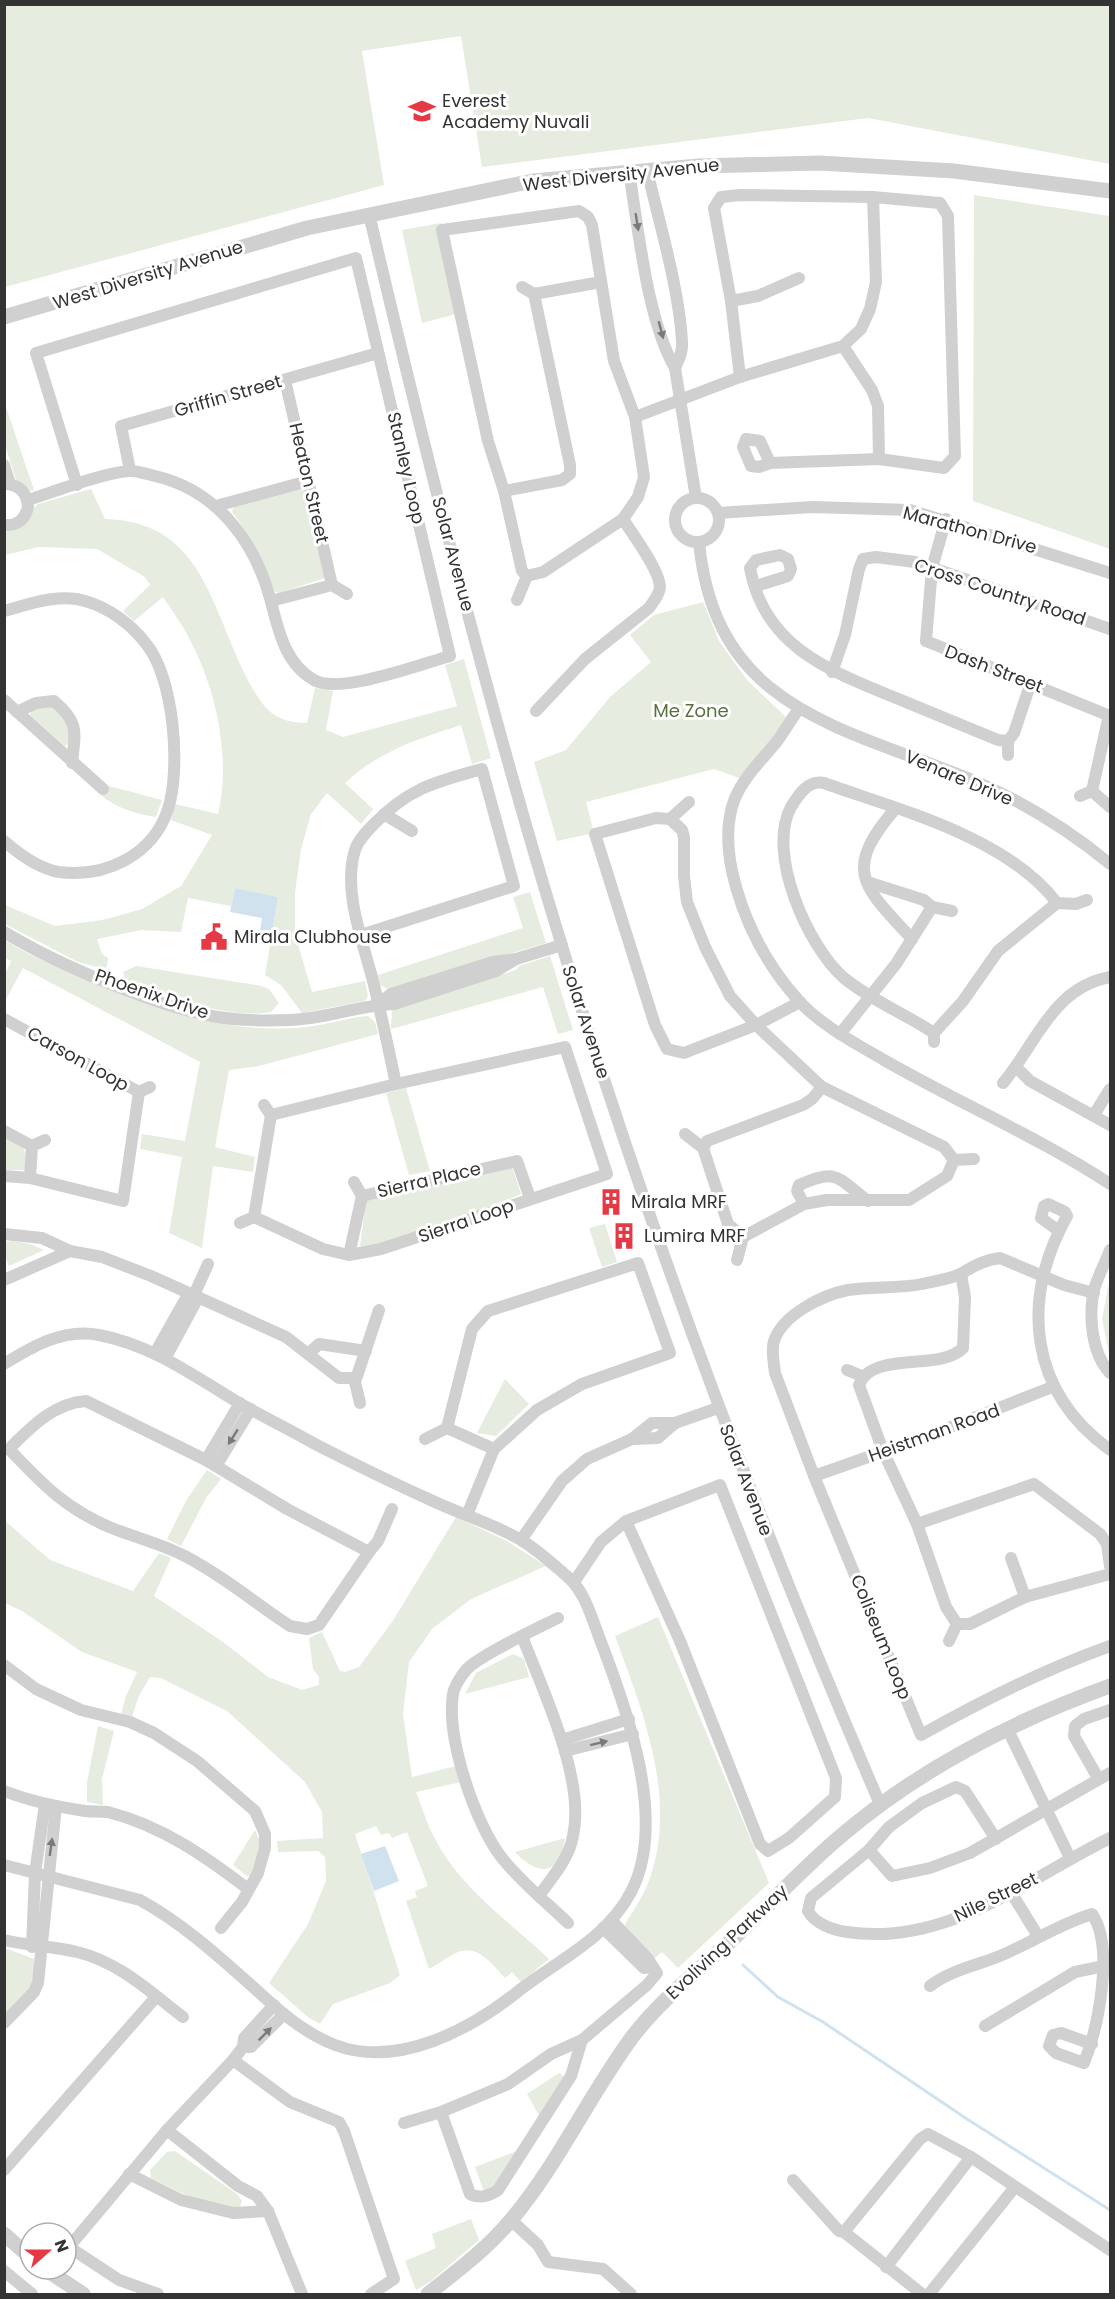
<svg xmlns="http://www.w3.org/2000/svg" width="1115" height="2299" font-family="Poppins,sans-serif">
<style>
.green{fill:#e6ecdf}
.water{fill:#cfe2ee}
.lines{fill:none;stroke-linecap:round;stroke-linejoin:round}
.stream{stroke:#cfe2ee;stroke-width:3}
.minor{stroke:#d0d0d0;stroke-width:12}
.tertiary{stroke:#d0d0d0;stroke-width:15}
.oneway{fill:#7a7a7a}
.labels{text-anchor:middle;stroke-width:6;stroke-linejoin:round;paint-order:stroke}
.poi-label{font-size:18px;fill:#333;stroke:#fff;text-anchor:start}
.street-label{font-size:18px;fill:#333;stroke:#fff}
.park-label{font-size:18px;fill:#56703f;stroke:#fff}
</style>
<rect width="100%" height="100%" fill="#fff"/>
<g class="green">
<path d="M5,4L1110,5V164L868,118L482,167L461,36L362,51L384,185L5,287Z"/>
<path d="M974,195L1110,216V549L973,501Z"/>
<path d="M441,223L460,313L422,323L402,230Z"/>
<path d="M4,401L34,490L31,491L16,480L5,445Z"/>
<path d="M91,489L105,519C208,521 212,619 253,689C259,700 268,713 280,718C289,722 298,723 307,723L315,688L333,691L326,730L343,737L457,706L445,665L464,659L491,758L472,764L461,725C416,740 381,750 345,783L373,809L361,824L327,793L311,814L301,849L295,893V934L312,992L365,981L368,996L365,1001L302,1013L281,985L265,975L278,897L235,888L231,906L188,898L181,932L141,930L97,939L102,954L108,958L107,966L104,969L78,962L5,924V905L55,926L103,920L142,909L181,886L212,835L171,820L175,804L218,814C231,760 217,693 192,644C184,627 173,612 163,597L134,621L123,611L150,585L145,577L97,549L39,547L5,555L4,530C30,534 25,515 38,504Z"/>
<path d="M299,489L304,490L325,578L279,593L274,591C263,561 252,537 232,512L234,506Z"/>
<path d="M703,602L719,641L747,680L788,719L739,778L714,769L586,802L594,833L557,841L534,762L566,750L610,697L651,662L630,635L654,615Z"/>
<path d="M53,705L63,711L70,732L69,742L65,746L30,715L32,709Z"/>
<path d="M109,786L162,800L156,817C136,814 117,808 102,796Z"/>
<path d="M530,892L546,943L394,988L388,989L380,985L378,975L523,928L513,897Z"/>
<path d="M5,940C22,952 43,960 62,969C136,1004 213,1033 296,1028C321,1027 344,1018 368,1016L375,1022L378,1034L259,1066L229,1070L215,1147L255,1157L253,1172L213,1166L202,1248L169,1233L182,1157L140,1149L142,1134L185,1141L200,1062L23,968L5,1001V974L11,961L5,958Z"/>
<path d="M550,956L573,1030L558,1034L543,987L391,1029L392,1010L516,970L519,966Z"/>
<path d="M136,966L262,986L269,989L279,1003L271,1012C227,1020 168,995 126,981L123,972Z"/>
<path d="M406,1088L430,1171L409,1175L386,1093Z"/>
<path d="M5,1137C25,1147 27,1146 25,1170H5Z"/>
<path d="M512,1167L521,1194C471,1215 415,1243 360,1246L366,1201Z"/>
<path d="M605,1224L617,1262L602,1267L589,1228Z"/>
<path d="M13,1241L30,1244L44,1250L9,1266L5,1256V1242Z"/>
<path d="M1110,1277V1359L1102,1319Z"/>
<path d="M505,1379L529,1404L496,1436L477,1433Z"/>
<path d="M207,1470L221,1479L206,1498L181,1546L167,1539L186,1501Z"/>
<path d="M456,1517L507,1541L546,1566L471,1599L432,1629L409,1662L403,1714L412,1777L456,1766L461,1782L416,1792C422,1806 426,1822 433,1835C458,1886 508,1921 549,1959L521,1982L512,1972L505,1978C493,1965 478,1944 458,1952C448,1956 439,1964 429,1969L406,1901L417,1897L415,1891L428,1886L407,1832L392,1838L389,1833L381,1835L376,1826L355,1834L400,1975L390,1983L333,2004L320,2024L309,2018L269,1983L308,1924L326,1881L325,1857L318,1851L278,1852L277,1841L323,1838L322,1812L305,1782L227,1711L161,1678L150,1677L138,1698L132,1717L121,1715L126,1696L137,1672L82,1652L22,1611L5,1603L4,1520L50,1560L133,1591L159,1553L171,1558L154,1596L223,1642L268,1677L302,1690L319,1685V1677L313,1669L309,1638L322,1632L340,1671L345,1672L359,1667L394,1619Z"/>
<path d="M658,1617L769,1883L678,1968L662,1952L655,1958L628,1932L625,1924C635,1908 646,1892 651,1875C677,1795 642,1710 615,1636Z"/>
<path d="M513,1654L524,1659L529,1677L465,1694L476,1673Z"/>
<path d="M98,1726L114,1731L102,1779L103,1805L87,1802V1782Z"/>
<path d="M255,1830L261,1843L253,1875L247,1876L233,1865Z"/>
<path d="M565,1838C559,1875 540,1878 515,1852Z"/>
<path d="M5,1948L34,1959V1990L5,2022Z"/>
<path d="M559,2073L564,2077L541,2119L527,2094Z"/>
<path d="M525,2148L497,2188L487,2193L483,2189L475,2167Z"/>
<path d="M175,2151L237,2194L242,2201L239,2209L190,2197L151,2178L150,2170L167,2152Z"/>
<path d="M471,2219L479,2240L431,2281L416,2290L405,2261L436,2248L432,2234Z"/>
</g>
<g class="water">
<path d="M235,888L278,897L270,945L258,943L262,918L230,912Z"/>
<path d="M385,1846L399,1881L374,1891L361,1854Z"/>
</g>
<g class="lines">
<path class="stream" d="M743,1965L778,1997L823,2022L967,2119L1110,2210"/>
<g class="minor">
<path d="M629,171C638,227 647,320 675,368C679,359 683,351 682,341C679,288 659,222 647,170"/>
<path d="M579,211L588,217L592,225L614,361L635,417L644,477L638,497L623,519L543,572L527,576L522,571L504,491L488,441L442,230Z"/>
<path d="M369,214C427,460 488,705 562,946C651,1238 759,1524 880,1804"/>
<path d="M522,287L534,294"/>
<path d="M731,301L758,296L799,278"/>
<path d="M843,346L872,390L878,406L879,459"/>
<path d="M675,368L696,498"/>
<path d="M740,377L731,301L714,208L721,197L740,195L873,197L940,203L948,216L955,456L944,468L879,459L770,463L759,467L751,466L743,447L746,439L760,441L770,463"/>
<path d="M285,380L332,585"/>
<path d="M635,417L740,377L843,346L861,329L870,309L876,282L873,197"/>
<path d="M4,465L10,484"/>
<path d="M130,470L121,426L378,353"/>
<path d="M4,484C19,484 27,492 28,507C25,519 18,526 4,525"/>
<path d="M504,491L562,480L570,474V465L534,294L601,282"/>
<circle cx="697" cy="520" r="22"/>
<path d="M28,500C56,491 100,474 128,471C136,470 147,474 155,476C216,490 254,540 270,598C278,628 284,663 314,680C339,695 421,664 450,656L356,258L36,353L77,485"/>
<path d="M216,506L308,481"/>
<path d="M718,513L813,507L910,510L1110,573"/>
<path d="M699,542C715,709 840,726 970,779C1020,800 1069,830 1110,864"/>
<path d="M756,586L788,576L791,569L788,559L780,555L756,560L750,568C764,647 830,671 896,698C930,712 964,726 998,740L1008,741L1014,733L1031,682"/>
<path d="M517,600L527,576"/>
<path d="M271,601L332,585L347,594"/>
<path d="M4,611C29,604 60,593 85,601C110,608 132,625 147,645C174,679 181,769 168,809C153,855 106,878 59,872C40,869 19,854 4,841"/>
<path d="M926,641L1110,716"/>
<path d="M926,641L932,568L946,519"/>
<path d="M832,672L845,635L859,569L863,559L876,557L915,562L1110,629"/>
<path d="M4,700L103,789"/>
<path d="M798,710C791,720 785,730 778,740C763,759 745,775 735,798C724,826 728,859 736,887C748,929 770,969 799,1001C822,1026 855,1043 884,1060C959,1103 1038,1137 1110,1184"/>
<path d="M536,711L585,659L649,608C653,602 660,594 660,586C658,568 633,535 623,519"/>
<path d="M17,712L36,703L54,701C80,723 75,732 72,763"/>
<path d="M1109,715L1092,791L1110,807"/>
<path d="M1008,741V755"/>
<path d="M1080,796L1092,791"/>
<path d="M895,809C842,871 863,886 912,939"/>
<path d="M384,814L412,831"/>
<path d="M670,819L689,802"/>
<path d="M1057,903L1076,904L1087,900"/>
<path d="M932,907L952,911"/>
<path d="M4,932C57,964 152,1005 212,1016C238,1021 264,1021 290,1020C326,1019 359,1005 394,1004L496,971L516,959"/>
<path d="M361,935L514,886L482,769C435,782 409,788 374,824C367,831 358,840 355,850C342,892 364,944 374,985C382,1018 389,1051 396,1084"/>
<path d="M800,1002L756,1025L684,1053L667,1049L655,1025L595,834L656,818L670,819L682,830L684,837V876L687,902L705,947L730,996L756,1025L822,1087L944,1147L954,1160"/>
<path d="M378,1004L391,994L493,962L516,959L562,945"/>
<path d="M4,1019L139,1092"/>
<path d="M934,1033C904,1013 872,1001 844,978C808,947 766,853 791,807C799,794 808,780 824,783C899,810 1007,837 1057,903"/>
<path d="M840,1034L896,964L932,907L924,900L867,882"/>
<path d="M934,1042V1033L963,1001L998,951L1057,903"/>
<path d="M565,1047L607,1174L381,1249L349,1255L323,1249L254,1217L271,1115L396,1084Z"/>
<path d="M1016,1067L1030,1081L1110,1125"/>
<path d="M1003,1083C1037,1043 1052,988 1110,977"/>
<path d="M139,1092L150,1087"/>
<path d="M264,1105L271,1115"/>
<path d="M1094,1115L1110,1089"/>
<path d="M4,1131L32,1146L30,1178"/>
<path d="M685,1134L703,1148L728,1224L743,1237"/>
<path d="M32,1146L45,1140"/>
<path d="M703,1148L707,1141L803,1105L812,1099L822,1087"/>
<path d="M954,1160L974,1159"/>
<path d="M4,1176L30,1178L123,1201L139,1092"/>
<path d="M354,1182L362,1196"/>
<path d="M804,1204L797,1191L799,1185C838,1168 836,1177 868,1201"/>
<path d="M240,1223L254,1217"/>
<path d="M1059,1231L1041,1218L1044,1206L1048,1204L1065,1212L1067,1216C1020,1301 1029,1391 1110,1450"/>
<path d="M4,1234L42,1238L70,1251"/>
<path d="M743,1237L804,1204L827,1200H909L947,1176L954,1160"/>
<path d="M1110,1250C1105,1264 1096,1279 1093,1294C1089,1319 1092,1354 1110,1373"/>
<path d="M349,1255L362,1196L517,1161L530,1198"/>
<path d="M737,1260L743,1237"/>
<path d="M4,1280L70,1251L102,1257L151,1276L286,1337L339,1378H355"/>
<path d="M1094,1293L1064,1285L1000,1258C984,1260 976,1265 962,1273C952,1279 934,1281 922,1284C898,1289 873,1286 848,1290C823,1295 783,1314 774,1341C771,1350 774,1364 775,1373L814,1476L921,1735C983,1700 1043,1670 1110,1646"/>
<path d="M194,1295L208,1264"/>
<path d="M155,1353L189,1293"/>
<path d="M308,1354L319,1344L366,1351"/>
<path d="M166,1357L198,1298"/>
<path d="M4,1364C33,1346 64,1328 99,1335C152,1345 194,1376 239,1403C264,1417 290,1430 315,1444C354,1464 395,1484 435,1502C463,1515 494,1524 521,1540C538,1550 555,1566 570,1579C586,1594 593,1622 601,1642C627,1710 668,1822 631,1892C607,1938 560,1959 521,1989C472,2029 398,2069 335,2045C302,2032 277,2009 252,1986C217,1955 182,1923 140,1900L4,1865"/>
<path d="M847,1370L862,1376"/>
<path d="M86,1401L206,1460L287,1509L369,1552L319,1625L307,1629L290,1626C259,1606 231,1582 199,1564C172,1547 143,1540 114,1529C67,1510 43,1485 9,1449C31,1427 54,1403 86,1401Z"/>
<path d="M360,1403L355,1382L379,1310"/>
<path d="M447,1428L494,1449"/>
<path d="M425,1439L447,1428L472,1329L488,1311L638,1263L670,1353L582,1384L537,1410L494,1449L467,1515"/>
<path d="M632,1439L652,1423H675L718,1408"/>
<path d="M206,1460L240,1403"/>
<path d="M216,1466L251,1409"/>
<path d="M814,1476L928,1436L1052,1387"/>
<path d="M917,1524L1034,1484L1100,1534L1107,1544L1110,1566"/>
<path d="M521,1540L562,1481L587,1459L632,1439L658,1438L675,1423"/>
<path d="M369,1552L378,1541L392,1509"/>
<path d="M1011,1558L1025,1597"/>
<path d="M574,1582L601,1542L626,1521L720,1485L836,1778L835,1797L789,1838L768,1851L760,1844L680,1641L626,1521"/>
<path d="M558,1618C538,1628 478,1656 466,1670C461,1676 454,1687 453,1694C446,1737 475,1824 502,1858C521,1882 546,1902 568,1923"/>
<path d="M957,1624L946,1607L917,1524L883,1451L859,1385C872,1350 940,1372 963,1348L965,1297L961,1274"/>
<path d="M957,1624H970L1025,1597L1110,1574"/>
<path d="M522,1636C542,1689 586,1779 573,1836C569,1859 552,1877 539,1896"/>
<path d="M949,1641L957,1624"/>
<path d="M4,1665L36,1689L81,1710L130,1722L154,1733L197,1761L255,1811L265,1834V1848L258,1873L242,1902L221,1928"/>
<path d="M1007,1728L1070,1858"/>
<path d="M562,1740L629,1719"/>
<path d="M565,1751L633,1734"/>
<path d="M1098,1778L1074,1736L1075,1726L1084,1719L1110,1710"/>
<path d="M4,1791C30,1801 58,1807 85,1811C93,1812 100,1811 108,1812C162,1826 205,1856 248,1889"/>
<path d="M996,1839L965,1791L956,1787L922,1803L889,1827L869,1850L811,1898L808,1911C815,1924 833,1930 847,1932C946,1947 1027,1879 1110,1838"/>
<path d="M869,1850L892,1876L930,1868L970,1853L1110,1773"/>
<path d="M1012,1894L1038,1936"/>
<path d="M603,1928L644,1968L651,1967"/>
<path d="M4,1940C29,1946 53,1946 77,1952C119,1962 150,1992 183,2017"/>
<path d="M32,1947L35,1873L45,1804"/>
<path d="M930,1986C953,1968 986,1964 1011,1951C1039,1938 1063,1923 1092,1914C1115,1947 1098,2028 1084,2063L1056,2053L1049,2046L1053,2035L1061,2033L1092,2044"/>
<path d="M4,2023L34,1992L38,1983L56,1806"/>
<path d="M985,2026L1075,1972L1104,1966"/>
<path d="M243,2047H251L284,2014"/>
<path d="M233,2060L290,2102L339,2122L344,2131L394,2279L371,2294"/>
<path d="M441,2112L470,2194C479,2199 490,2196 498,2190L571,2076L582,2040"/>
<path d="M404,2123L441,2112L508,2084L551,2054L582,2040L647,1985L657,1973L648,1959L611,1920"/>
<path d="M167,2130L238,2186L257,2196L268,2211L302,2294"/>
<path d="M4,2170L156,1997"/>
<path d="M129,2174L181,2200L233,2213L268,2211"/>
<path d="M793,2180L839,2231L844,2232L922,2294"/>
<path d="M511,2220L538,2245L548,2262L603,2269L631,2294"/>
<path d="M844,2232L920,2139L928,2134L971,2157L1110,2250"/>
<path d="M66,2247H69L167,2130L233,2060L243,2047L244,2038L274,2005"/>
<path d="M69,2247L119,2280L158,2294"/>
<path d="M886,2267L971,2157"/>
<path d="M4,2271L32,2294"/>
<path d="M929,2294L1015,2187"/>
</g>
<g class="tertiary">
<path d="M4,317L307,228L533,181L698,166L820,163L954,171L1110,191"/>
<path d="M4,2234L30,2257"/>
<path d="M45,2269L83,2294"/>
<path d="M428,2294C457,2271 487,2249 511,2220C559,2163 589,2095 633,2036C662,1998 701,1969 737,1935C772,1902 805,1866 842,1835C921,1768 1013,1721 1110,1686"/>
</g>
</g>
<defs><path id="oneway-solid" d="M-6-.8H1V-3.2L6.5 0L1 3.2V.8H-6Z" transform="scale(1.5)"/></defs>
<g class="oneway">
<use href="#oneway-solid" transform="translate(637 222) rotate(81)"/>
<use href="#oneway-solid" transform="translate(661 330) rotate(75)"/>
<use href="#oneway-solid" transform="translate(233 1437) rotate(122)"/>
<use href="#oneway-solid" transform="translate(599 1743) rotate(-14)"/>
<use href="#oneway-solid" transform="translate(51 1847) rotate(-82)"/>
<use href="#oneway-solid" transform="translate(265 2034) rotate(-45)"/>
</g>
<defs>
<symbol id="school-bare" viewBox="-9 -9 18 18"><path d="M0-5L7-2L0 1L-7-2ZM-4 1L0 2.5L4 1V4Q0 6-4 4Z" fill="#e63946" stroke="#fff" stroke-width="2.5" paint-order="stroke"/></symbol>
<symbol id="civic-bare" viewBox="-9 -9 18 18"><path d="M-.6-6.5H3V-4.5H.6V-3L4-1V1h2V6H-6V1h2V-1L-.6-3ZM-1.2 2.5V6h2.4V2.5Z" fill="#e63946" stroke="#fff" stroke-width="2.5" paint-order="stroke"/></symbol>
<symbol id="building-bare" viewBox="-9 -9 18 18"><path d="M-4-6H4V6H1V3H-1V6H-4ZM-2.5-4.3h1.7v1.8h-1.7ZM.8-4.3h1.7v1.8H.8ZM-2.5-1h1.7V.8h-1.7ZM.8-1h1.7V.8H.8Z" fill="#e63946" stroke="#fff" stroke-width="2.5" paint-order="stroke"/></symbol>
</defs>
<g fill-rule="evenodd">
<use href="#school-bare" x="403" y="92" width="38" height="38"/>
<use href="#civic-bare" x="195" y="918" width="38" height="38"/>
<use href="#building-bare" x="592" y="1183" width="38" height="38"/>
<use href="#building-bare" x="605" y="1217" width="38" height="38"/>
</g>
<g class="labels">
<g class="poi-label">
<text x="442" y="107">Everest<tspan x="442" dy="21">Academy Nuvali</tspan></text>
<text x="234" y="943">Mirala Clubhouse</text>
<text x="631" y="1208">Mirala MRF</text>
<text x="644" y="1242">Lumira MRF</text>
</g>
<g class="street-label">
<text transform="translate(621 175) rotate(-6)" y="6">West Diversity Avenue</text>
<text transform="translate(148 275) rotate(-17)" y="6">West Diversity Avenue</text>
<text transform="translate(228 396) rotate(-16)" y="6">Griffin Street</text>
<text transform="translate(406 468) rotate(77)" y="6">Stanley Loop</text>
<text transform="translate(309 483) rotate(77)" y="6">Heaton Street</text>
<text transform="translate(970 530) rotate(15)" y="6">Marathon Drive</text>
<text transform="translate(453 554) rotate(75)" y="6">Solar Avenue</text>
<text transform="translate(1000 592) rotate(18)" y="6">Cross Country Road</text>
<text transform="translate(994 669) rotate(21)" y="6">Dash Street</text>
<text transform="translate(959 778) rotate(23)" y="6">Venare Drive</text>
<text transform="translate(152 994) rotate(19)" y="6">Phoenix Drive</text>
<text transform="translate(586 1022) rotate(72)" y="6">Solar Avenue</text>
<text transform="translate(78 1059) rotate(29)" y="6">Carson Loop</text>
<text transform="translate(429 1180) rotate(-13)" y="6">Sierra Place</text>
<text transform="translate(466 1221) rotate(-19)" y="6">Sierra Loop</text>
<text transform="translate(934 1433) rotate(-20)" y="6">Heistman Road</text>
<text transform="translate(746 1480) rotate(69)" y="6">Solar Avenue</text>
<text transform="translate(881 1637) rotate(68)" y="6">Coliseum Loop</text>
<text transform="translate(996 1897) rotate(-26)" y="6">Nile Street</text>
<text transform="translate(727 1942) rotate(-43)" y="6">Evoliving Parkway</text>
</g>
<g class="park-label">
<text x="691" y="717">Me Zone</text>
</g>
</g>
<rect width="1115" height="2299" fill="none" stroke="#333333" stroke-width="12"/>
<g transform="translate(48 2251) rotate(69)"><circle r="28" fill="#ffffff" stroke="#adadad" stroke-width="1.5"/>
<path d="M0-4.5L10 22L0 15L-10 22Z" fill="#e63946"/>
<text y="-9" font-size="16" font-weight="bold" text-anchor="middle" fill="#333333">N</text>
</g>
</svg>
